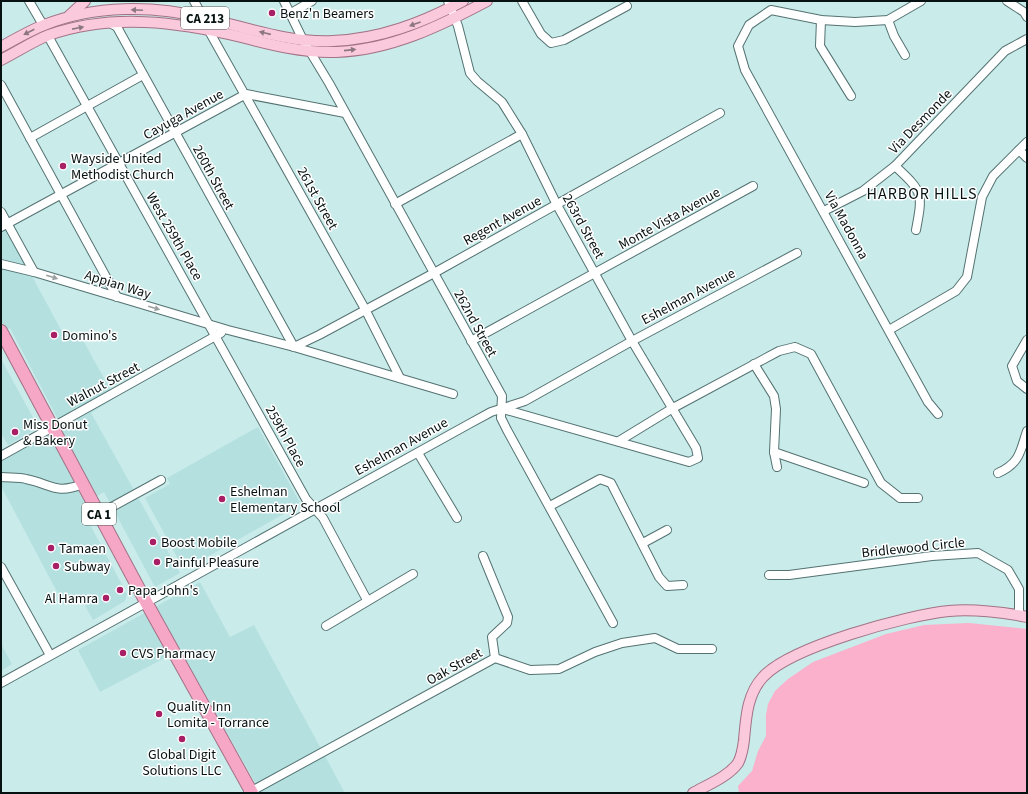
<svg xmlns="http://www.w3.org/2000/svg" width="1028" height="794" font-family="'Source Sans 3',sans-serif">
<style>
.built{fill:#b5e0e0}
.green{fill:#fbb0cc}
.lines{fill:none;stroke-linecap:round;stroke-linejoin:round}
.minor-casing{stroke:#547272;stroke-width:10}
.major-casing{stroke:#a27286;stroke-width:12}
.highway-casing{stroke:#a27286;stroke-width:14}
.minor{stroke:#fff;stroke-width:8}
.major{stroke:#facadc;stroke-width:10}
.highway{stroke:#f6a7c5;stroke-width:12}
.oneway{fill:#8c7781}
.oneway2{fill:#9ba0a0}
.poi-dot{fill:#a81f65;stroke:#fff;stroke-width:1.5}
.labels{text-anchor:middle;stroke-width:3;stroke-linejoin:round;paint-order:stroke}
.shield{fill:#fff;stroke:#515858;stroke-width:1}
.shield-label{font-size:13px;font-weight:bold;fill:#061111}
.poi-label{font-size:14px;fill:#061111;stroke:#fff;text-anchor:start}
.street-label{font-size:14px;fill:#061111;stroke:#fff}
.quarter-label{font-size:16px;letter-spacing:1px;fill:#061111;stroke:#fff}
</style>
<rect width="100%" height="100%" fill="#c9ebea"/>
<g class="built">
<path d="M1,219L66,339L79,333L115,398L91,413L180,573L155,587L104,492L80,506L127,594L125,601L93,620L80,596L64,605L1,486V459L61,425L10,328L1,333Z"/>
<path d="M1,359L37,425L36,429L8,445L1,433Z"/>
<path d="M258,427L299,501L298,506L184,570L145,498L170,484L167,478Z"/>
<path d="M200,582L230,637L254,625L345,793H257L260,791L180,650L100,692L78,650Z"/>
<path d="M1,644L12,664L1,671Z"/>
</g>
<path class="green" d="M969,623L1027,629V793H739L738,786L752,771L758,751L766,736V715L768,704L775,691L788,679L813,662L886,634L924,625Z"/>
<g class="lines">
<defs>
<g id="minor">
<path d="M29,1L43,25"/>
<path d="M194,1L203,17"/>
<path d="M284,1L303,40L329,83L502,396L501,418L507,430L613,623"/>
<path d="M448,1L458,26L470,73L477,81L502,102L522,134L557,205L632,341L696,448L698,458L689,462L503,409"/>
<path d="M522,1L541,34L551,43L564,40L627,6"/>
<path d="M921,1L888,20L855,22L821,20L771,10L749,25L738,46L745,70L928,402L938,414"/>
<path d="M1007,1L1024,12L1027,17"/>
<path d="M291,13L312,1"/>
<path d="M821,20L820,46L851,96"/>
<path d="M888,20L894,36L905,55"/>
<path d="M110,23L117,27L294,347L319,335L434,273L720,113"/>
<path d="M209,31L365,309L400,378"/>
<path d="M48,36L306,499L323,518L367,600"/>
<path d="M1,85L117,297"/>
<path d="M30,138L143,75"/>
<path d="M1019,150L1027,158"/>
<path d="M895,166C923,192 923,193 916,230"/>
<path d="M395,204L522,134"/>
<path d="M824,211L863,191L895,166L1005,51L1027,39"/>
<path d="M1,212L34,272"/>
<path d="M1,227L246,94L345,113"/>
<path d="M1,264L34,272L228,330L294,347L453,394"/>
<path d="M889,330L956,291L967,277L982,197L993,176L1027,142"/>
<path d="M1027,340L1012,366L1017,381L1027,389"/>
<path d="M471,341L753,186"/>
<path d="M754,364L774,396L776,409L774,452L777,467"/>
<path d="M619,441L673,408L779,351L795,347L811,354L881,483L900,498H918"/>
<path d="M774,452L864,483"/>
<path d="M418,453L457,518"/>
<path d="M1,456L221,333"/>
<path d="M998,473C1020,463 1020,452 1027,431"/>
<path d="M1,477C9,478 18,477 26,479C51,484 55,495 83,484"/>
<path d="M550,506L600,479L611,483L659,577L667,586L683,585"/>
<path d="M99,514L161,480"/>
<path d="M643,543L667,530"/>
<path d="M483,556L508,617L507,623L492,637L495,658"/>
<path d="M1,567L50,655"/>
<path d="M769,575H789L932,556L978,553L1008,570L1019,589V615"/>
<path d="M326,626L413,574"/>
<path d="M1,683L469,424L491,412L525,401L632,341L797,253"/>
<path d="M248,793L495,658L530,670L559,669L595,652L622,643L655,638L678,649H712"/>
</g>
<g id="major">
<path d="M69,16L85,1"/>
<path d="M1,47C15,39 29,31 44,25C95,5 153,5 205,18C248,28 289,43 333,41C380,39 422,23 463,1"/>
<path d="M1,60C17,52 33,41 49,35C112,13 178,22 241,37C272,45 303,53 336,52C391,50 440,26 487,1"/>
<path d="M693,793C707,785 728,777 738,763C742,756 743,748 744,740C746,718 747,694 763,677C790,647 907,615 949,611C972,609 1004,612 1027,617"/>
</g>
<path id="highway" d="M1,331L146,602L252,793"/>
</defs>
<use href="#minor" class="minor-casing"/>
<use href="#major" class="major-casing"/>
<use href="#highway" class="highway-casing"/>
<use href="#minor" class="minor"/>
<use href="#major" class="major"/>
<use href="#highway" class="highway"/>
</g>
<defs><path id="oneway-solid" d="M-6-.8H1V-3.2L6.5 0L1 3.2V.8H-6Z"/></defs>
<g class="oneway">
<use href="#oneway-solid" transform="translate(137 10) rotate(-178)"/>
<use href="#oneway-solid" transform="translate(415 24) rotate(160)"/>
<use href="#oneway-solid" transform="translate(78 28) rotate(-11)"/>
<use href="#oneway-solid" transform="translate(29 32) rotate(153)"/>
<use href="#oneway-solid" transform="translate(265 33) rotate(-167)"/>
<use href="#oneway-solid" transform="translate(350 50) rotate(-6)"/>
</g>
<g class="oneway2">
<use href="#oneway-solid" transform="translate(52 277) rotate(17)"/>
<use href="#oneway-solid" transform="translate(154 308) rotate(16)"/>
</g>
<g class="poi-dot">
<circle cx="272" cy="13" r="4"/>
<circle cx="63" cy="166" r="4"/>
<circle cx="54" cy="335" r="4"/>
<circle cx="15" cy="432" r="4"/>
<circle cx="222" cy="499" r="4"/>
<circle cx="153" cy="542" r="4"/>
<circle cx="51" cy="548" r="4"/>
<circle cx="157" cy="562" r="4"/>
<circle cx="56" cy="566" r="4"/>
<circle cx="120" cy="590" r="4"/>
<circle cx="106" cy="598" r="4"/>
<circle cx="123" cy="653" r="4"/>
<circle cx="159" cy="714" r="4"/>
<circle cx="182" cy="739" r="4"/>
</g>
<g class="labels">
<g class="shield">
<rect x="181" y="7" width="48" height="22" rx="3"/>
<rect x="82" y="503" width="34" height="22" rx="3"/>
</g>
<g class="shield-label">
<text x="205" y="23">CA 213</text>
<text x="99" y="519">CA 1</text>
</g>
<g class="poi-label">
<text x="280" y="18">Benz'n Beamers</text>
<text x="71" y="163">Wayside United<tspan x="71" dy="16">Methodist Church</tspan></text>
<text x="62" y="340">Domino's</text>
<text x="23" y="429">Miss Donut<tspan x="23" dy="16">&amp; Bakery</tspan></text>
<text x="230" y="496">Eshelman<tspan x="230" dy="16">Elementary School</tspan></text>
<text x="161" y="547">Boost Mobile</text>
<text x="59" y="553">Tamaen</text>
<text x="165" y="567">Painful Pleasure</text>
<text x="64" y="571">Subway</text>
<text x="128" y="595">Papa John's</text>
<text x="98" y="603" text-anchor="end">Al Hamra</text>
<text x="131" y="658">CVS Pharmacy</text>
<text x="167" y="711">Quality Inn<tspan x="167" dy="16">Lomita - Torrance</tspan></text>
<text x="182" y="759" text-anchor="middle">Global Digit<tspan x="182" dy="16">Solutions LLC</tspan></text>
</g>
<g class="street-label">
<text transform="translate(183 114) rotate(-29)" y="5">Cayuga Avenue</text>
<text transform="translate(920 121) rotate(-46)" y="5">Via Desmonde</text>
<text transform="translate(214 177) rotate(61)" y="5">260th Street</text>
<text transform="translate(318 198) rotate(61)" y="5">261st Street</text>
<text transform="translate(669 218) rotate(-29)" y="5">Monte Vista Avenue</text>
<text transform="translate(502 220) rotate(-29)" y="5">Regent Avenue</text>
<text transform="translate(847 225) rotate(61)" y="5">Via Madonna</text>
<text transform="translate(584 226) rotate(61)" y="5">263rd Street</text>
<text transform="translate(175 236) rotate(60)" y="5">West 259th Place</text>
<text transform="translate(118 284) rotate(17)" y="5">Appian Way</text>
<text transform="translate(688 296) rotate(-28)" y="5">Eshelman Avenue</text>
<text transform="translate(476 323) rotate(61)" y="5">262nd Street</text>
<text transform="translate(103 384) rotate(-28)" y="5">Walnut Street</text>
<text transform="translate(286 436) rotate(61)" y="5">259th Place</text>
<text transform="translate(401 446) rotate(-29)" y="5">Eshelman Avenue</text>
<text transform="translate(913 547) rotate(-6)" y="5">Bridlewood Circle</text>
<text transform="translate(454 666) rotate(-29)" y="5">Oak Street</text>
</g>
<g class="quarter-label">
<text x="922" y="199">HARBOR HILLS</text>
</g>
</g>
<rect width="1028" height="794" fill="none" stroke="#061111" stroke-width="4"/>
</svg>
